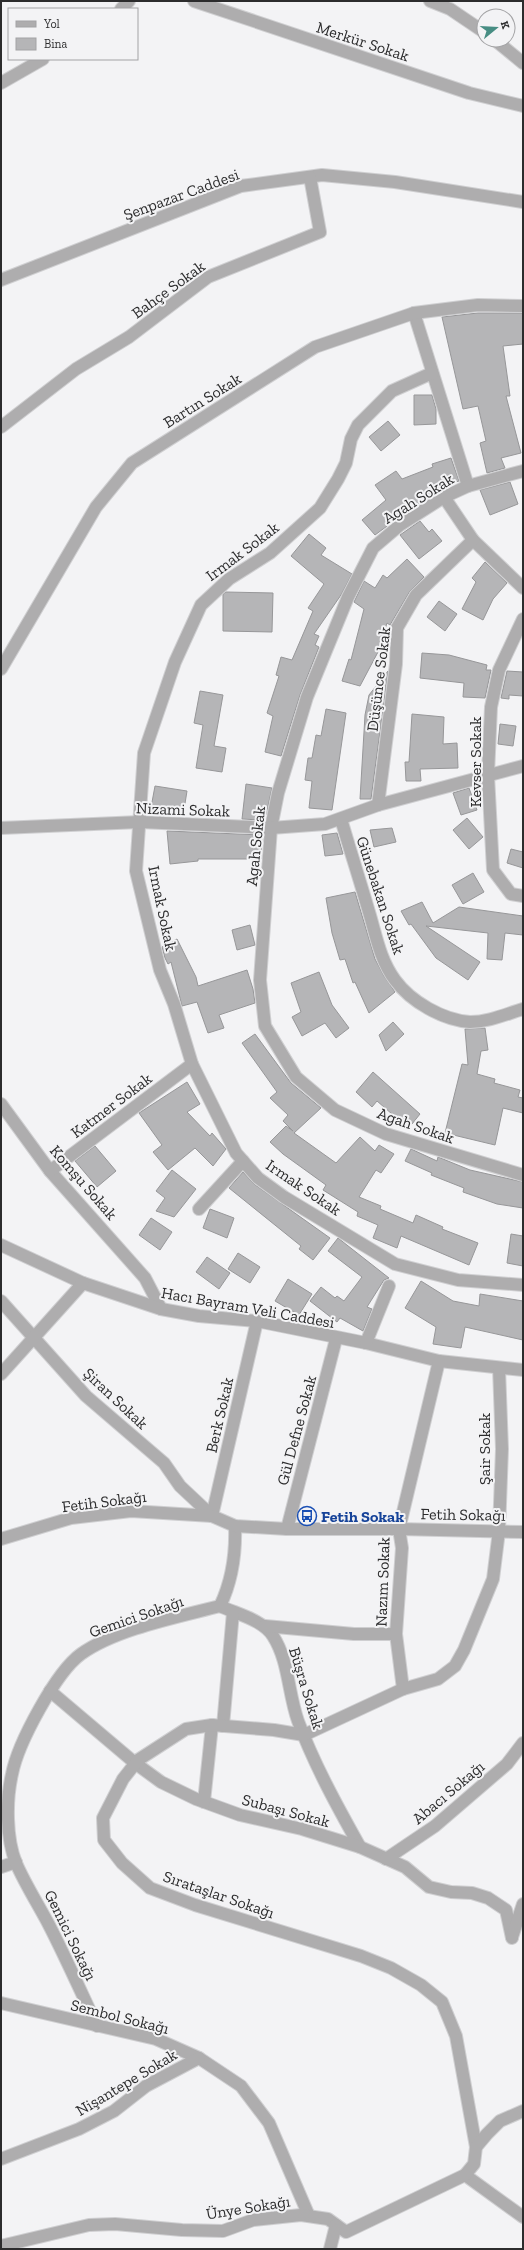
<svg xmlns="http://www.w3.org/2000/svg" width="524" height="2250" font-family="'Zilla Slab',serif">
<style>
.building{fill:#b5b5b7;stroke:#979799}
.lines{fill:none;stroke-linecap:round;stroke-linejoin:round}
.minor-casing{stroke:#cfcfd1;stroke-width:14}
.tertiary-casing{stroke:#cfcfd1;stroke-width:14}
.minor{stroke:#aeadae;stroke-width:12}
.tertiary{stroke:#aeadae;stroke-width:12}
.labels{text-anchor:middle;stroke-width:4;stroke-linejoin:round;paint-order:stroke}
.street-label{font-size:16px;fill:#2c2c2d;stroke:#f3f3f5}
.transit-label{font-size:16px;font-weight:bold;fill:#164399;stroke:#f3f3f5;text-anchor:start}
</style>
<rect width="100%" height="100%" fill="#f3f3f5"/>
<g class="building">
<path d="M478,313H523V344L503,346L510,396H506L521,453L501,458L505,468L487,473L480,443L486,441L478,406L463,409L442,317Z"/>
<path d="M414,395H432L436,409V424L414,425Z"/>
<path d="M388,421L400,435L381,451L369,437Z"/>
<path d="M451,458L459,481L436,488L438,492L422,502L409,507L410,509L375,535L362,520L386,500L375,485L396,471L402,479L433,467L432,464Z"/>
<path d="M510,482L518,504L490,515L480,490Z"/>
<path d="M420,521L429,532L432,529L442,541L419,559L400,535Z"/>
<path d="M309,534L326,548L321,555L352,574L341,595L314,634L319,636L315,645L319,647L300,695L281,756L265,752L273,716L267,713L279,676L276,675L281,657L292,660L313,611L308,608L324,584L291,556Z"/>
<path d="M407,559L424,577L410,591L390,625L387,623L378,652L360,686L342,681L349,659L351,660L364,609L354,602L364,581L375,588L383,575L387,578Z"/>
<path d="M485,562L507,583L493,599L483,620L462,609L476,582L472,578Z"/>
<path d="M226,592L273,593L272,632L223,631V594Z"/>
<path d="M439,601L457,614L445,631L427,617Z"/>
<path d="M422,653L449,655L487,665L486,670H491L485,698L463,697L464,683L420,678Z"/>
<path d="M388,671L371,799H360L365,715L369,695Z"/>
<path d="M507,671L523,672V696L509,695V699L501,698Z"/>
<path d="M200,691L223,695L214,746L226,748L222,772L196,768L203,725L194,723Z"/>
<path d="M326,709L346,713L332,810L309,808L312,781L305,780L308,758H312L316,735L321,736Z"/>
<path d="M412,714L444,717L443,744L457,743L458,768L420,769L421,781H406L405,762H409Z"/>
<path d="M500,724L516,726L513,746L498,744Z"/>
<path d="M246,784L272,788L266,815L259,814L260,820L242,819Z"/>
<path d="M155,786L187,791L183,816L150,813Z"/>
<path d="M469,788L477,810L461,815L453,793Z"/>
<path d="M467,818L483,837L469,849L453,830Z"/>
<path d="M392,828L396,842L374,847L370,830Z"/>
<path d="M167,831L262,835L261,859H198V861L170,864Z"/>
<path d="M337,833L343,854L325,856L322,835Z"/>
<path d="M511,849L523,852V868L507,863Z"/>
<path d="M473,873L484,892L463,904L452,885Z"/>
<path d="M355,892L375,959L384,976L395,992L369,1013L355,982L353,983L345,959L340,960L332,933L326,898Z"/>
<path d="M422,902L433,923L459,907L523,916V935L505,933L502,960L487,959L488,933L426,926L480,962L468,980L436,958L411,924L409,925L401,911Z"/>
<path d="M250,925L255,945L237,950L232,930Z"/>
<path d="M177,939L196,977L198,986L247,970L253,989L255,1003L219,1015L224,1028L208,1033L197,1002L182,1006L171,962L168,964L165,958L162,947Z"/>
<path d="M319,972L332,1005L349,1028L336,1038L325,1023L302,1036L292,1017L301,1012L291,983Z"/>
<path d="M393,1022L404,1034L386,1051L379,1035Z"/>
<path d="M485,1028L488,1050L481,1051L477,1074L495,1079L494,1083L520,1090L518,1097L523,1098V1113L503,1108L495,1145L445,1133L462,1064L468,1065L465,1029Z"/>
<path d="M255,1034L291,1083L321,1108L294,1133L336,1163L360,1137L375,1151L379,1145L394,1154L381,1173L376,1170L359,1197L381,1206L380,1209L413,1223L416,1215L443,1227L442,1229L478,1243L469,1265L401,1236L397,1248L373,1238L378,1225L357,1216L358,1212L323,1190L326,1185L283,1154L270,1142L286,1126L293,1131L283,1121L288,1115L270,1098L277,1092L242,1043Z"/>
<path d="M373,1072L420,1114L412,1124L400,1121L377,1101L372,1107L356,1092Z"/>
<path d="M187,1082L200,1104L187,1112L210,1136L212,1133L226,1149L213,1166L195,1148L168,1170L153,1152L162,1145L139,1113Z"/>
<path d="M95,1146L116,1171L97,1187L75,1161Z"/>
<path d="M411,1149L437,1161L438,1157L470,1170L523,1182V1208L497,1204L463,1192L464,1188L431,1175L432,1173L405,1161Z"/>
<path d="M172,1170L196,1189L174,1217L156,1211L165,1198L156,1191Z"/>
<path d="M243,1172L254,1184L330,1238L313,1260L299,1249L301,1246L229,1188Z"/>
<path d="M210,1209L234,1218L227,1238L203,1228Z"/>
<path d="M151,1218L172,1232L160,1250L139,1235Z"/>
<path d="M511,1234L523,1236V1266L507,1263Z"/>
<path d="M338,1238L389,1278L384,1280L367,1307L372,1309L363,1331L340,1318L337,1322L310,1301L321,1287L335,1298L337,1296L344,1301L362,1277L328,1251Z"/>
<path d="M238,1253L260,1267L250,1283L228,1269Z"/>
<path d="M207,1257L230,1273L219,1289L196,1272Z"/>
<path d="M288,1279L312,1294L299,1315L275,1301Z"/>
<path d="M421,1281L453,1301L479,1306L480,1294L523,1301V1340L465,1327L461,1348L433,1344L436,1327L405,1308Z"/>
</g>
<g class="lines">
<defs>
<g id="minor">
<path d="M1,280L241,186L322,175L395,182L523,202"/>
<path d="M414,313L468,486"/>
<path d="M432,373L392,391L358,425L351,439L346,463L338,479L320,508L270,553L229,579L201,605L175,662L144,753L136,871L160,970L174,1004L192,1064L236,1153L258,1178L284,1197L395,1264L458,1280L523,1285"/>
<path d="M1,427L76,369L129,337L208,277L320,232L310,177"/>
<path d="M523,471L468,486L444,497L400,525L373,548L348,597L307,697L278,793L271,828L260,980L265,1026L296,1077L335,1110L386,1134L523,1175"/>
<path d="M473,540L523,588"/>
<path d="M523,619L499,670L491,707L488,775L493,870L511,894L523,896"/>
<path d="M1,669L96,507L132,463L315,347L414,313L478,305L523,306"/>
<path d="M378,805L396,664L397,628L416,595L473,540L444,497"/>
<path d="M341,819C350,850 360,881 369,912C376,935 380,960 395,980C411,1002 443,1020 470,1022C489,1022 506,1014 523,1009"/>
<path d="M1,828L140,822L271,828L325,824L378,805L523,766"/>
<path d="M1,1104L50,1171L145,1278L161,1309"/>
<path d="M50,1171L192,1064"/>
<path d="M199,1209L243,1161"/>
<path d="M1,1245L83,1283L161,1309L199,1316L257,1321L366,1343L439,1361L523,1370"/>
<path d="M1,1301L86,1396L164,1463L180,1486L212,1516"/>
<path d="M366,1343L389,1286"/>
<path d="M1,1374L83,1283"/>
<path d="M212,1516L257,1321"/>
<path d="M287,1529L336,1339"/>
<path d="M220,1606C237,1614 263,1620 273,1636C289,1661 288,1693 298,1721C314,1764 337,1806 360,1847"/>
<path d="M265,1626L354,1634H396"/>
<path d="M403,1689L396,1634L402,1548L399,1529L439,1361"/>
<path d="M50,1691L135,1763L161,1782L196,1799L240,1815L302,1829L360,1847L405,1867L429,1887L451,1892L472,1893L488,1898L506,1910L512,1938"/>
<path d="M223,1726L233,1612"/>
<path d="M204,1802L212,1725"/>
<path d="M386,1859L435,1826L507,1764L523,1743"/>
<path d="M1,1867L16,1862"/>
<path d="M512,1937L523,1904"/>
<path d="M1,2003L156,2039L199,2058L241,2086L269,2123L309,2216"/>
<path d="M97,2026C81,1992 66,1958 49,1925C38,1904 25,1884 16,1863C6,1838 6,1800 12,1774C18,1743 56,1672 81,1654C116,1629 178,1617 220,1606C232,1581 236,1554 235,1526"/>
<path d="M476,2147L456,2036L442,2002L421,1985L391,1968L361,1956L195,1905L150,1888L122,1863L104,1840L103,1818L123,1779L138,1760L186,1729L212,1725L274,1730L304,1735L403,1689L438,1679L455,1666L464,1650L493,1579L499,1531L502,1449L499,1368"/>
<path d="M1,2159L79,2129L114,2111L146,2086L199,2058"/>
<path d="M465,2175L523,2217"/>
<path d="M1,2246L89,2225L115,2224L182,2230L223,2231L253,2220L301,2215L328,2219L346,2232L465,2175L474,2164L476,2147L487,2134L500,2121L523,2111"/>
<path d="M330,2249L336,2225"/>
</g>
<g id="tertiary">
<path d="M194,1L469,93L523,106"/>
<path d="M430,1L450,9L484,32"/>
<path d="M121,9L129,1"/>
<path d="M495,40L523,63"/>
<path d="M1,83L43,59"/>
<path d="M1,1539L71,1518L131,1511L212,1516L235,1526L287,1529H399L523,1532"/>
</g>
</defs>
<use href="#minor" class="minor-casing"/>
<use href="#tertiary" class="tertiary-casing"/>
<use href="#minor" class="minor"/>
<use href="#tertiary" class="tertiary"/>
</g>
<defs>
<symbol id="bus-ring" viewBox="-11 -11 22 22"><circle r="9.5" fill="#f3f3f5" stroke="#1a4fb4" stroke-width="1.5"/><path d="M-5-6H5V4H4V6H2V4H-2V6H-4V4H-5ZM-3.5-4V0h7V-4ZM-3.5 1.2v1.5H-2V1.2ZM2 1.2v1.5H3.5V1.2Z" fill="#1a4fb4"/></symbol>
</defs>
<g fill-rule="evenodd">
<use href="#bus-ring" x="296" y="1505" width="22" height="22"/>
</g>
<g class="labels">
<g class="street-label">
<text transform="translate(363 41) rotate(18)" y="6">Merkür Sokak</text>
<text transform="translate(181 194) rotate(-20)" y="6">Şenpazar Caddesi</text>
<text transform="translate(168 289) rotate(-36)" y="6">Bahçe Sokak</text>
<text transform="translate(202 400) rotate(-32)" y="6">Bartın Sokak</text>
<text transform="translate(418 498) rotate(-32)" y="6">Agah Sokak</text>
<text transform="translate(242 551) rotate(-37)" y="6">Irmak Sokak</text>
<text transform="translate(378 679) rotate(-83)" y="6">Düşünce Sokak</text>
<text transform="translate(475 762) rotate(-90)" y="6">Kevser Sokak</text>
<text transform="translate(183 809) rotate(2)" y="6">Nizami Sokak</text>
<text transform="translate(255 846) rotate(-84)" y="6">Agah Sokak</text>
<text transform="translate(381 895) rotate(72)" y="6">Günebakan Sokak</text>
<text transform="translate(163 908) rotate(78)" y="6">Irmak Sokak</text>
<text transform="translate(111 1105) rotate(-37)" y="6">Katmer Sokak</text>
<text transform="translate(416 1125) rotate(19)" y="6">Agah Sokak</text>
<text transform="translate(84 1182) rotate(49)" y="6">Komşu Sokak</text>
<text transform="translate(304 1187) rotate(34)" y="6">Irmak Sokak</text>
<text transform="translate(248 1307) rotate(10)" y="6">Hacı Bayram Veli Caddesi</text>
<text transform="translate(116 1398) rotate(43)" y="6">Şiran Sokak</text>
<text transform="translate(219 1415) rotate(-77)" y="6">Berk Sokak</text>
<text transform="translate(296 1430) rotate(-75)" y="6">Gül Defne Sokak</text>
<text transform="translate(484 1449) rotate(-90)" y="6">Şair Sokak</text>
<text transform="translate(104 1501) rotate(-7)" y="6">Fetih Sokağı</text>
<text transform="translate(463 1514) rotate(1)" y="6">Fetih Sokağı</text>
<text transform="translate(382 1582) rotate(-88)" y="6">Nazım Sokak</text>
<text transform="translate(136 1616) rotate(-19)" y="6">Gemici Sokağı</text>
<text transform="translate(307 1688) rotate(73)" y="6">Büşra Sokak</text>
<text transform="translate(448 1792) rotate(-40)" y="6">Abacı Sokağı</text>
<text transform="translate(286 1810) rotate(15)" y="6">Subaşı Sokak</text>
<text transform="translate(219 1894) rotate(19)" y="6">Sırataşlar Sokağı</text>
<text transform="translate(71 1935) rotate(64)" y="6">Gemici Sokağı</text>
<text transform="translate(120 2016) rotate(14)" y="6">Sembol Sokağı</text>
<text transform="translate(126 2082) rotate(-31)" y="6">Nişantepe Sokak</text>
<text transform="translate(248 2207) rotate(-9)" y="6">Ünye Sokağı</text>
</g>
<g class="transit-label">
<text x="321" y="1522">Fetih Sokak</text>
</g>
</g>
<rect width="524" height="2250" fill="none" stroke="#2c2c2d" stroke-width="4"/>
<rect x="8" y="8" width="130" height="52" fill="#f3f3f5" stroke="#a3a3a5"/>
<rect x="16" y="21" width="20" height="6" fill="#aeadae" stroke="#a3a3a5"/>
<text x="44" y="28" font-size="12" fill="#2c2c2d">Yol</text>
<rect x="16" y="38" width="20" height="12" fill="#b5b5b7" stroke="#a3a3a5"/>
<text x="44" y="48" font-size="12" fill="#2c2c2d">Bina</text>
<g transform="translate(496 28) rotate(72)"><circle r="19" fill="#f3f3f5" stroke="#a3a3a5"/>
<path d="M0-3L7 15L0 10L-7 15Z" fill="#478d83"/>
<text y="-6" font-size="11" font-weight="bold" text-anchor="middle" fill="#2c2c2d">K</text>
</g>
</svg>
